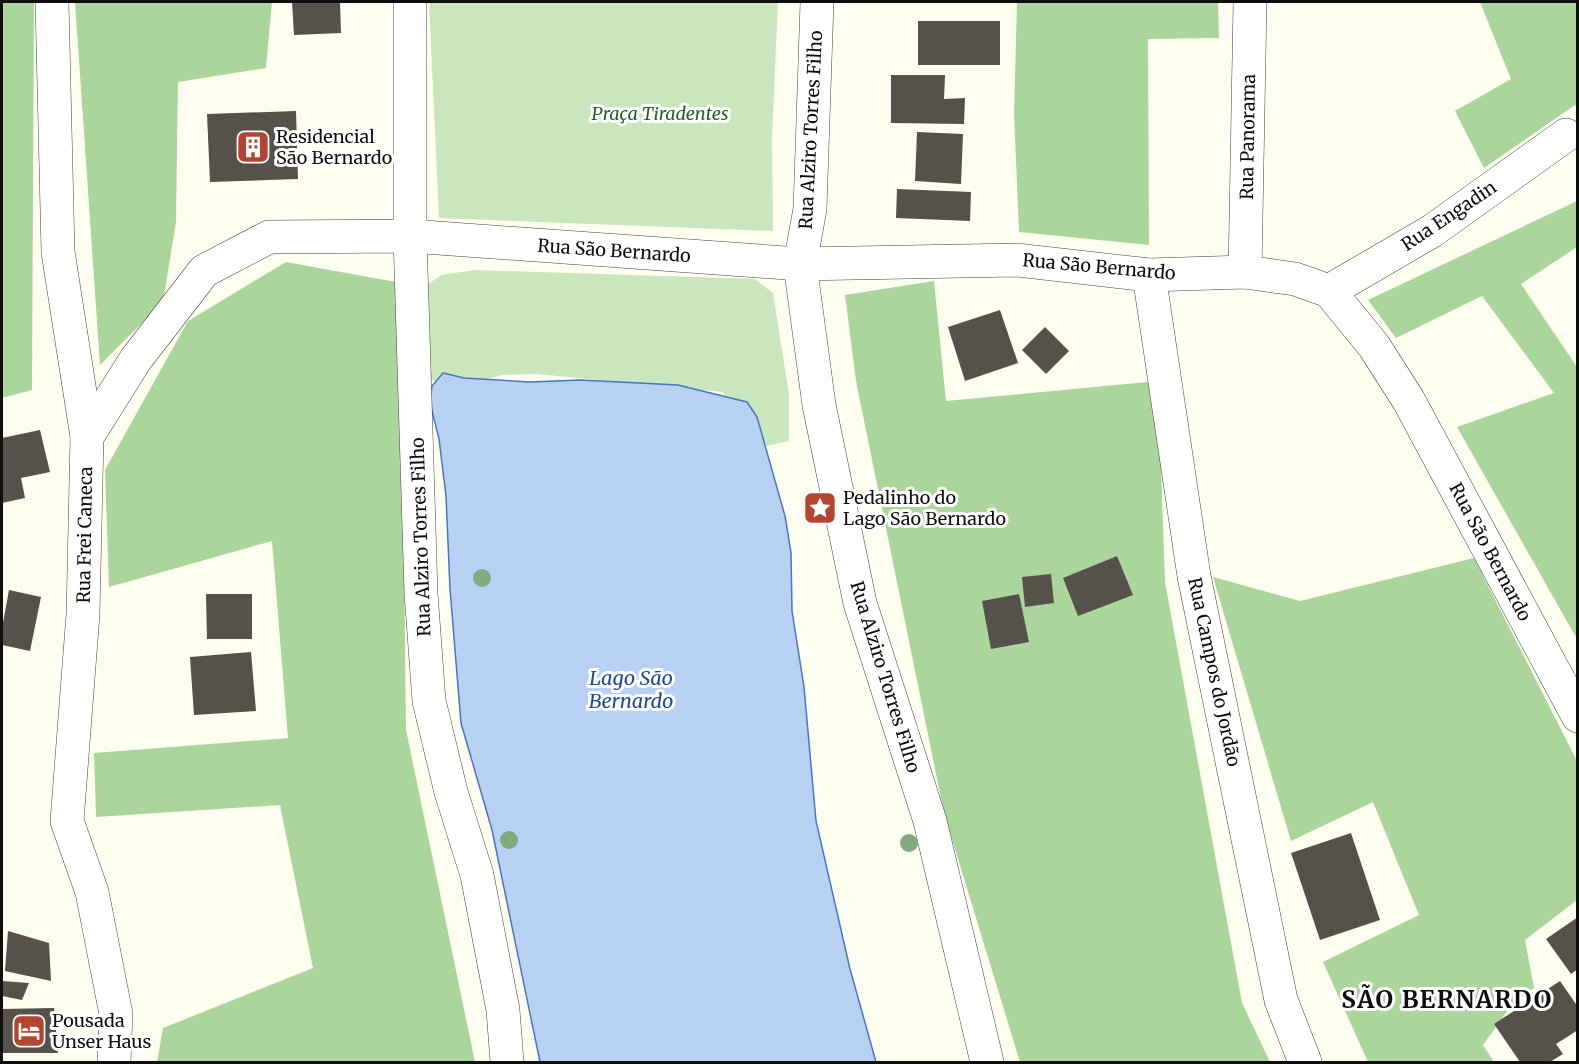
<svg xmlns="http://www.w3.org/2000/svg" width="1579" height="1064" font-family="Merriweather,serif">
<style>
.green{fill:#c9e6bc}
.forest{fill:#aad69c}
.water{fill:#b8d0f2;stroke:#4577c3;stroke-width:1.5}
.building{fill:#56514b}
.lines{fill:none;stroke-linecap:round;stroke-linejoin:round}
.minor-casing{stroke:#414141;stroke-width:34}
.minor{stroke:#fff;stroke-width:33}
.tree{fill:#86a87f}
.labels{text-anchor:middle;stroke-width:6;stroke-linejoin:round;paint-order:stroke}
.park-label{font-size:18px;font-style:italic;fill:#236123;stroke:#fff}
.street-label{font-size:18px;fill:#0e0e0e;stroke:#fff}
.poi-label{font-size:18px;fill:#0e0e0e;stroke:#fff;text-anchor:start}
.water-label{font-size:20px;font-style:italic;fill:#204a97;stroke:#fff}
.district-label{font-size:24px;font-weight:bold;letter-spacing:1.5px;fill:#0e0e0e;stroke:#fff}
</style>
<rect width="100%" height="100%" fill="#fefef0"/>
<g class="green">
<path d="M429,2H778L772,138L773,231L439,218Z"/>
<path d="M474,270L755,279L773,293L789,395V441L756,448L723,392L536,374L502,375L470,384L428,380L427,285L441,275Z"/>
</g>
<g class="forest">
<path d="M2,2H34L32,390L2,398Z"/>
<path d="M75,2H272L266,68L178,82L176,222L163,302L100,365Z"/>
<path d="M1017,2H1218L1219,38L1148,39L1149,245L1019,232L1014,114Z"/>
<path d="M1480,2H1578L1577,109L1575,105L1484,168L1455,111L1511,79Z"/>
<path d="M1577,201V247L1521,284L1577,367V639L1457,427L1554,393L1482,296L1396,338L1368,300Z"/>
<path d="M286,262L396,282L403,470L406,730L475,1062H157L163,1028L313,968L280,805L96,817L94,753L288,738L272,541L109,587L105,470L188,321Z"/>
<path d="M934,281L946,401L1158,381L1165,582L1242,1003L1270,1062H1020L944,813L856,381L845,295Z"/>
<path d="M1474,558L1578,763L1577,900L1525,940L1534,988L1511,1006L1483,1045L1494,1062H1368L1323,962L1419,915L1373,802L1291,841L1213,577L1300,601Z"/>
</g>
<path class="water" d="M443,373L464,378L530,382L580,380L678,385L747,402L757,417L785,516L791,553L792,611L804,687L816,821L850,969L876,1062H540L492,830L461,723L450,589L446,496L439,439L430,403L432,386Z"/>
<g class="building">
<path d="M292,2H340L341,33L294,35Z"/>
<rect x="918" y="21" width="82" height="44"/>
<path d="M891,75H945L944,99L965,98L964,124L891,123Z"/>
<path d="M296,111L298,179L210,182L207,114Z"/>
<path d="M917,132L963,134L961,184L915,181Z"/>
<path d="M897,189L971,192L970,221L896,218Z"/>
<path d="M1000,310L1018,363L965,381L948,327Z"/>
<path d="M1045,327L1069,351L1046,374L1022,350Z"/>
<path d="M40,430L50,472L21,478L25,498L2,503V438Z"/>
<path d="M1117,556L1133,595L1078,616L1063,578Z"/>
<path d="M1051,574L1054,603L1025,607L1022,577Z"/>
<path d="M9,590L41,597L30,651L2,645V628Z"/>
<path d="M206,594H252V639H207Z"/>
<path d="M1019,594L1029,642L991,649L982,601Z"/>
<path d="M251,652L256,711L194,715L190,657Z"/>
<path d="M1351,833L1380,920L1320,940L1291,853Z"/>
<path d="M1578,917V969L1571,974L1546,939Z"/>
<path d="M8,931L49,943L51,981L5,971Z"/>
<path d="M2,981L29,983L22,1000L2,996Z"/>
<path d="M1560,981L1578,1007V1030L1556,1044L1563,1054L1550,1062H1520L1494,1024Z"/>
<path d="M54,1008L58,1053H2V1009Z"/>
</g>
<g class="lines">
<defs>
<g id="minor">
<path d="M52,2L58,252L87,437L83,614L67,821L92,892L116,1014L114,1062"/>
<path d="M410,2V236L421,593L429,701L451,792L477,875L503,1010L507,1062"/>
<path d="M817,2L810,209L800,264L819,405L860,603L930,821L987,1062"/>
<path d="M1245,272L1250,2"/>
<path d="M1149,275L1194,576L1281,1000L1305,1062"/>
<path d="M1329,291L1432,231L1566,135"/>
<path d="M87,437L136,359L204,271L269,237L410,236L800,264L1016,260L1149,275L1245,272L1295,279L1329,291L1374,346L1409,401L1578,716"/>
</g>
</defs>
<use href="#minor" class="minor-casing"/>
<use href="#minor" class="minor"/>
</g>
<g class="tree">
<circle cx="482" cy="578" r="9"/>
<circle cx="509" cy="840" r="9"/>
<circle cx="909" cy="843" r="9"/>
</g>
<defs>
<symbol id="building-square" viewBox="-11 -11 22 22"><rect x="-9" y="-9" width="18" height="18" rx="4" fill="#b44530" stroke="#fff"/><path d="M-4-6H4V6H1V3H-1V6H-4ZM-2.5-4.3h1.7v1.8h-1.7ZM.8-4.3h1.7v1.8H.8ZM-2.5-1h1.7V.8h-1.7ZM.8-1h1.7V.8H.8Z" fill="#fff"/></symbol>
<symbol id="sight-square" viewBox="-11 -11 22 22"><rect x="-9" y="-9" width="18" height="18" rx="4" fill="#b44530" stroke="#fff"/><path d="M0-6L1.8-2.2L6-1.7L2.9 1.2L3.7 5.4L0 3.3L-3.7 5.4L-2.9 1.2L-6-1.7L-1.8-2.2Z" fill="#fff"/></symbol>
<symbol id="hotel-square" viewBox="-11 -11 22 22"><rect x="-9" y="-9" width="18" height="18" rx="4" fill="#b44530" stroke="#fff"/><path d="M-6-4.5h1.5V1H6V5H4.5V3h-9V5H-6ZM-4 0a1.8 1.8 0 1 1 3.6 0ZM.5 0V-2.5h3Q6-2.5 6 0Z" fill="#fff"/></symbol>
</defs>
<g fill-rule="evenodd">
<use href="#building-square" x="234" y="128" width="38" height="38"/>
<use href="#sight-square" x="801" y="489" width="38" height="38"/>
<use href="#hotel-square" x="10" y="1012" width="38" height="38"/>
</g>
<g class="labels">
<g class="park-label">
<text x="660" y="120">Praça Tiradentes</text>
</g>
<g class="street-label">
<text transform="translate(811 130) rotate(-87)" y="6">Rua Alziro Torres Filho</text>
<text transform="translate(1248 137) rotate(-89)" y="6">Rua Panorama</text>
<text transform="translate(1449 216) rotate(-34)" y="6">Rua Engadin</text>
<text transform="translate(614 251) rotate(4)" y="6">Rua São Bernardo</text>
<text transform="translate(1099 267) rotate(5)" y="6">Rua São Bernardo</text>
<text transform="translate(85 535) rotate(-89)" y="6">Rua Frei Caneca</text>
<text transform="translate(421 537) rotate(-92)" y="6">Rua Alziro Torres Filho</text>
<text transform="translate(1490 552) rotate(62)" y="6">Rua São Bernardo</text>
<text transform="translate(1214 672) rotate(78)" y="6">Rua Campos do Jordão</text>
<text transform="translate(885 677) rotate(73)" y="6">Rua Alziro Torres Filho</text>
</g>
<g class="poi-label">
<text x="276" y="143">Residencial<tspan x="276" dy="21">São Bernardo</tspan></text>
<text x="843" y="504">Pedalinho do<tspan x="843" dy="21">Lago São Bernardo</tspan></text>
<text x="52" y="1027">Pousada<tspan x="52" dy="21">Unser Haus</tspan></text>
</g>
<g class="water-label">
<text x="631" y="685">Lago São<tspan x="631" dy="23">Bernardo</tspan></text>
</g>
<g class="district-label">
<text x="1447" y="1008">SÃO BERNARDO</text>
</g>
</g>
<rect width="1579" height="1064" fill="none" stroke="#0e0e0e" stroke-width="6"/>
</svg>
